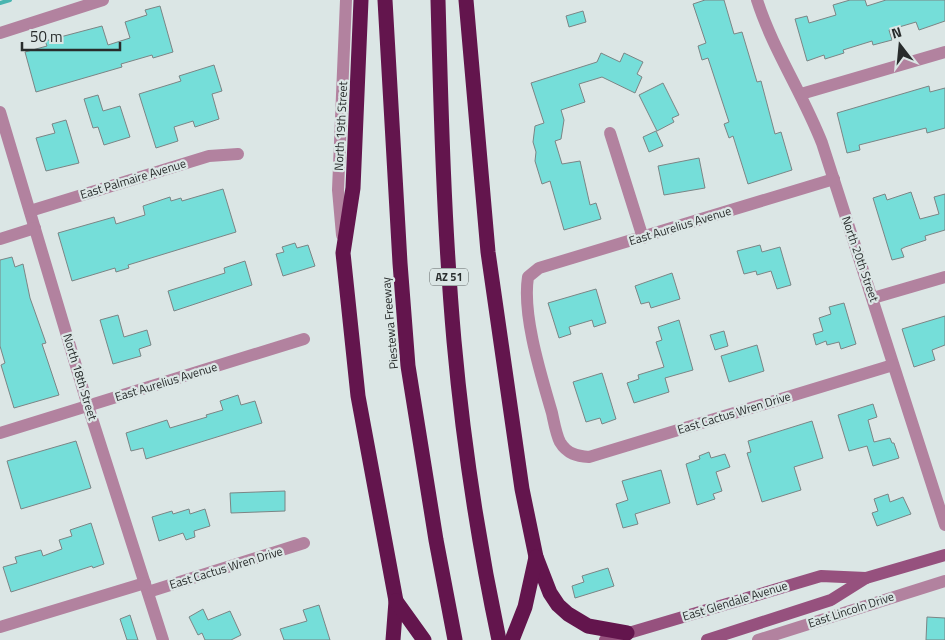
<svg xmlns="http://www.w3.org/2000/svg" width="945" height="640" font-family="'Titillium Web',sans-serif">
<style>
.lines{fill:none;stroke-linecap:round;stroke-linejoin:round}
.stream{stroke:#49b5b0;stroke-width:4}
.building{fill:#75ded9;stroke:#7b8585}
.minor{stroke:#b2829f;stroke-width:12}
.secondary{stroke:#96517e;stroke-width:12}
.motorway{stroke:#63154d;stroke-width:15}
.labels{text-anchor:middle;stroke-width:4.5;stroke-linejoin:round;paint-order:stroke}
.shield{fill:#dbe6e5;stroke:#5e6464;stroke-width:1}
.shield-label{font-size:11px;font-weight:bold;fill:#282c2c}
.street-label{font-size:12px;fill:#282c2c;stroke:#dbe6e5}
</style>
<rect width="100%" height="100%" fill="#dbe6e5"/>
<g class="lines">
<path class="stream" d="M0,3L10,0"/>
</g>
<g class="building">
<path d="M705,0H724L734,34L742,32L757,82L761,81L775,134L781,132L792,170L748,184L733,136L729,138L724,124L729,122L708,58L702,60L698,46L706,43L693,4Z"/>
<path d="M850,0H865L867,6L886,0H945V21L919,30L916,22L889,30L892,40L873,45L872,41L843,50L844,53L825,59L824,55L807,61L795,19L807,16L809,23L836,15L833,5Z"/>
<path d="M160,6L173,52L153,58L152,55L121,64L122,67L36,92L25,52L47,46L45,41L102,26L108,45L130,38L125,22L147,15L145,10Z"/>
<path d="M583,11L586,22L569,27L566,16Z"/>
<path d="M601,53L620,62L624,53L643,62L637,74L642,77L635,93L602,77L579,84L585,102L561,110L564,120L561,139L555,141L562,164L580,161L590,205L596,203L601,219L564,230L550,181L542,184L535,161L536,152L533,142L535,126L544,123L531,83L597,62Z"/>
<path d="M214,65L222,91L212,94L219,119L195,127L193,121L174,127L178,141L156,148L139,94L181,81L179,76Z"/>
<path d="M663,83L679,115L672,118L674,122L657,131L639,95Z"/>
<path d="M929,86L930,92L945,88V128L927,133L926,128L859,145L860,150L847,153L837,113Z"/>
<path d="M98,95L103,111L120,106L130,137L104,145L98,127L93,128L84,99Z"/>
<path d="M66,120L79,163L46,171L36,138L55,133L52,124Z"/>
<path d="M656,131L663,146L649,152L643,137Z"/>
<path d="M699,158L705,188L664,195L658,166Z"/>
<path d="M223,189L236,232L128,265L129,268L116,272L115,268L72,281L58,233L114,217L116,224L145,215L143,206L170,197L171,201L181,198L182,201Z"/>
<path d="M911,192L920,219L939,214L934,197L945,194V230L925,236L926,240L905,247L901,249L904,257L892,260L873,198L885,194L887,200Z"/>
<path d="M295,243L297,248L308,245L315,266L283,276L276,254L284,252L282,247Z"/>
<path d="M760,245L762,252L780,247L791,285L777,289L771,271L757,275L756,271L744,274L737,251Z"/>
<path d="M12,257L15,267L23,264L30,298L46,343L42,344L59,395L14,408L1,365L5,363L0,346V260Z"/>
<path d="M245,261L252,285L174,311L168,291L225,273L224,268Z"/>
<path d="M672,273L680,299L651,308L649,302L641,304L635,286Z"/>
<path d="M596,289L606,323L594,327L592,320L569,327L571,334L559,338L548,303Z"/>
<path d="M844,303L856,344L841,349L839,342L827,345L826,341L816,345L813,334L823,331L819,318L831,314L829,307Z"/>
<path d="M118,315L124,337L147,330L151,345L139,349L141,356L113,364L100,320Z"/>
<path d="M945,316V345L932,350L935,360L914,367L902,329Z"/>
<path d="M679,320L693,370L665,378L669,392L634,403L627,383L639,379L638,375L664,367L656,342L662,340L658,327Z"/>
<path d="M724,331L728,346L715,350L710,335Z"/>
<path d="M757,345L764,371L729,382L721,356Z"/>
<path d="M602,373L616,419L602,424L600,418L586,422L573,382Z"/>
<path d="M238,395L241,405L255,401L262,423L146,459L143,448L131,451L126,433L167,420L170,428L207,417L206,415L223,410L220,401Z"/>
<path d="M873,404L877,417L868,420L874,442L890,438L892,443H894L899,458L873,466L867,446L849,451L838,415Z"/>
<path d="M812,421L823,458L794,467L801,490L762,502L747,453L751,452L748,441Z"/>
<path d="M76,441L91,488L21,509L7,461Z"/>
<path d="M709,452L711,458L725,454L730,467L716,472L722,491L713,494L715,499L697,505L686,464L700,459L699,456Z"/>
<path d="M661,470L670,503L635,514L638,524L623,528L616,504L628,500L622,481Z"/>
<path d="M285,491V511L231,513L230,493Z"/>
<path d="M888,494L890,502L903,497L911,514L877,526L872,513L878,511L874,499Z"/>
<path d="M189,509L190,514L205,509L210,526L194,531L195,537L186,540L183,533L159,541L152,517L172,511L173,514Z"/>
<path d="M91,523L104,564L93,568L92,566L11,592L3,567L17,563L15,557L41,550L43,556L62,549L59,540L72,536L70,530Z"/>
<path d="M608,568L614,586L575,598L572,586L584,582L582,576Z"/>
<path d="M319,605L330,640H284L280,629L307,621L303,610Z"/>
<path d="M203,609L208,620L230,611L241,635L231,640H205L202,633L198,635L189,617Z"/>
<path d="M130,615L138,640H127L120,619Z"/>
<path d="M927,617L945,618V640H926Z"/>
</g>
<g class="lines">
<g class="minor">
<path d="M757,0C773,50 803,94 822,143L945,525"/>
<path d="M0,33L103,0"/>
<path d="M801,94L945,52"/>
<path d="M0,112L88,406L163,640"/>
<path d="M610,133L643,238"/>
<path d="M834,179L539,268L528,277C522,315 541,375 552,413C554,422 556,434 560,442C567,454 577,456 589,457L893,365"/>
<path d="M30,211L209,156L238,154"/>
<path d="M342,235L338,190L346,0"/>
<path d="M0,239L35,228"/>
<path d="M873,298L945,277"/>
<path d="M0,433L304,339"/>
<path d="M148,592L304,543"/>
<path d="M0,627L145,583"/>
<path d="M758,640L945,581"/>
</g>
<g class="secondary">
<path d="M605,640L821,576L866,578"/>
<path d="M707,640L831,600L866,578L945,555"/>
</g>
<g class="motorway">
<path d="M361,0L353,188L343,253L358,396L396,601L393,640"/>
<path d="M385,0L400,263L408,366L436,540L455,640"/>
<path d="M438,0C441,114 444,227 454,341C463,441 478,541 499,640"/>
<path d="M466,0L488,252L522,489L536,557L550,593L558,605L568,614L588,626L627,633"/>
<path d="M396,601L424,640"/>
<path d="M512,640L525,607L536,557"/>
</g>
</g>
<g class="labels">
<rect class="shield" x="430" y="268.5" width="38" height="17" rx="4"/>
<g class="shield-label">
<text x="449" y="281">AZ 51</text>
</g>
<g class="street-label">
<text transform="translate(341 126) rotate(-87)" y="4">North 19th Street</text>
<text transform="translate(133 179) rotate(-17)" y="4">East Palmaire Avenue</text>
<text transform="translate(680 226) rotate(-17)" y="4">East Aurelius Avenue</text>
<text transform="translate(860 259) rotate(71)" y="4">North 20th Street</text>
<text transform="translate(390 323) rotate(-95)" y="4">Piestewa Freeway</text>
<text transform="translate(80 377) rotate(73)" y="4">North 18th Street</text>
<text transform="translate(166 382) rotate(-17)" y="4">East Aurelius Avenue</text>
<text transform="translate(734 413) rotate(-17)" y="4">East Cactus Wren Drive</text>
<text transform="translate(226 568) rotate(-17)" y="4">East Cactus Wren Drive</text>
<text transform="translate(735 601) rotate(-17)" y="4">East Glendale Avenue</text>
<text transform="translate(851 610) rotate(-18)" y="4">East Lincoln Drive</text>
</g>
</g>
<g transform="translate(900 45) rotate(344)" stroke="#dbe6e5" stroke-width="4" paint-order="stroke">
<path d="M0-4L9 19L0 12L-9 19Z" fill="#282c2c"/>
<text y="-8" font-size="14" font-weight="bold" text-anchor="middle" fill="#282c2c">N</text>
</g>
<path d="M22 42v8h98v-8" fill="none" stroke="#282c2c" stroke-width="2.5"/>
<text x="30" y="42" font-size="15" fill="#282c2c" stroke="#dbe6e5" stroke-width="4" paint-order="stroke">50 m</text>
</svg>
